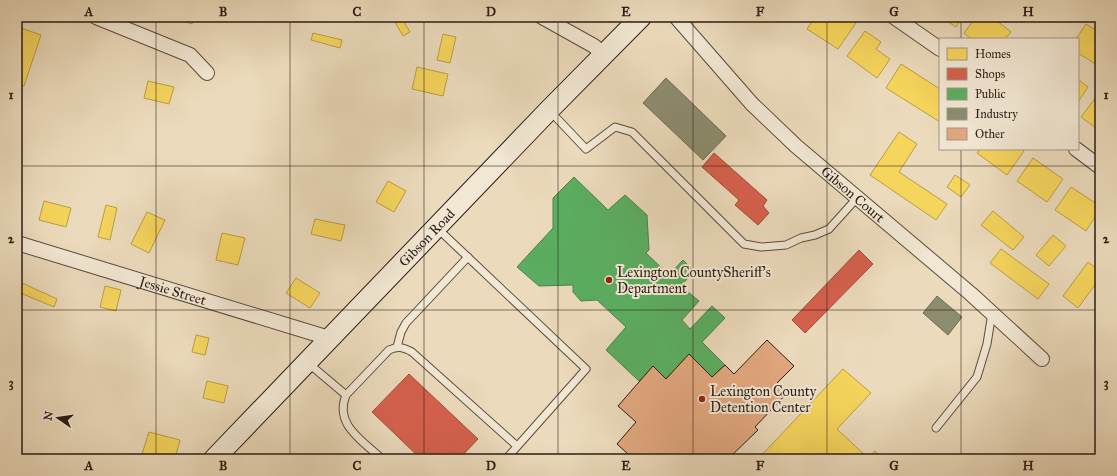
<svg xmlns="http://www.w3.org/2000/svg" width="1117" height="476" font-family="'IM FELL Great Primer',serif">
<style>
.homes{fill:#f6d55c;stroke:#b99e46}
.shops{fill:#d6604d;stroke:#a24c3c}
.public{fill:#5aae61;stroke:#4c824a}
.industry{fill:#8c8c6e;stroke:#6f6a53}
.building{fill:#e2a77e;stroke:#2a1c14}
.lines{fill:none;stroke-linecap:round;stroke-linejoin:round}
.lane-casing{stroke:#5a4c3e;stroke-width:9}
.street-casing{stroke:#5a4c3e;stroke-width:16}
.secondary-casing{stroke:#2a1c14;stroke-width:22}
.lane{stroke:#f2e7d3;stroke-width:7}
.street{stroke:#f2e7d3;stroke-width:14}
.secondary{stroke:#f2e7d3;stroke-width:20}
.grid{fill:none;stroke:#2a1c14;stroke-width:1;stroke-opacity:0.55}
.poi-dot{fill:#8f2418;stroke:#f2e7d3;stroke-width:1.5}
.labels{text-anchor:middle;stroke-width:4;stroke-linejoin:round;paint-order:stroke}
.street-label{font-size:14px;fill:#2a1c14;stroke:#f2e7d3}
.poi-label{font-size:14px;fill:#2a1c14;stroke:#f2e7d3;text-anchor:start}
.neatline{fill:none;stroke:#2a1c14;stroke-width:1.5}
.grid-label{font-size:13px;text-anchor:middle;font-weight:bold;fill:#2a1c14}
</style>
<rect width="100%" height="100%" fill="#ebdabb"/>
<filter id="stains"><feTurbulence type="fractalNoise" baseFrequency=".005" numOctaves="4"/><feColorMatrix values="0 0 0 0 .2 0 0 0 0 .09 0 0 0 0 .02 0 0 0 .5 -.17"/></filter>
<radialGradient id="worn" r=".72"><stop offset=".6" stop-color="#630" stop-opacity="0"/><stop offset="1" stop-color="#630" stop-opacity=".3"/></radialGradient>
<g class="homes">
<path d="M172,17H194L192,24Z"/>
<path d="M392,17H401L410,32L403,36Z"/>
<path d="M815,17H848L856,23L838,49L807,29Z"/>
<path d="M941,17H962L956,27Z"/>
<path d="M976,17H992L1011,32L1005,39H971L964,33Z"/>
<path d="M1086,24L1100,33V67L1078,53V39H1076Z"/>
<path d="M18,27L41,35L24,86L17,84Z"/>
<path d="M865,31L881,42L876,49L890,59L877,78L847,56Z"/>
<path d="M313,33L342,40L340,48L311,40Z"/>
<path d="M443,34L456,37L450,63L437,60Z"/>
<path d="M901,64L940,89V122L886,88Z"/>
<path d="M417,67L448,74L443,96L412,89Z"/>
<path d="M1078,79L1088,87L1078,102Z"/>
<path d="M148,81L174,87L169,104L144,98Z"/>
<path d="M1099,93L1100,94V131L1081,117Z"/>
<path d="M899,132L917,144L899,172L947,204L936,220L870,175Z"/>
<path d="M980,149H1022L1024,151L1007,175L977,153Z"/>
<path d="M1033,158L1063,179L1047,202L1017,181Z"/>
<path d="M955,175L970,185L961,197L947,187Z"/>
<path d="M388,181L406,191L394,212L376,202Z"/>
<path d="M1071,187L1100,206V209L1086,231L1055,210Z"/>
<path d="M44,201L71,208L66,227L39,220Z"/>
<path d="M106,205L117,208L110,240L98,237Z"/>
<path d="M993,211L1024,237L1013,250L981,225Z"/>
<path d="M147,212L165,220L149,253L131,244Z"/>
<path d="M315,219L345,225L341,241L311,234Z"/>
<path d="M1100,229V242L1094,238Z"/>
<path d="M222,233L245,238L238,265L216,260Z"/>
<path d="M1053,235L1066,246L1049,266L1036,255Z"/>
<path d="M1001,249L1049,284L1038,299L990,263Z"/>
<path d="M1088,262L1100,271V278L1078,308L1063,296Z"/>
<path d="M296,278L320,293L310,308L286,293Z"/>
<path d="M22,283L57,299L54,307L18,292Z"/>
<path d="M105,286L121,290L116,311L100,307Z"/>
<path d="M196,335L209,338L205,355L192,352Z"/>
<path d="M843,369L871,393L837,429L868,458L875,451L884,459H758Z"/>
<path d="M207,381L228,386L224,403L203,398Z"/>
<path d="M149,432L180,440L175,459H159L142,454Z"/>
</g>
<g class="shops">
<path d="M714,153L767,200L763,206L769,213L758,225L735,205L739,200L702,167Z"/>
<path d="M859,250L873,264L805,333L792,320Z"/>
<path d="M409,374L478,439L459,459H421L372,412Z"/>
</g>
<path class="public" d="M574,177L608,210L625,195L647,215L649,250L646,253L669,275L683,260L694,271L681,286L699,301L682,320L690,329L712,306L725,318L702,342L725,365L712,377L689,354L666,379L653,366L639,381L606,350L626,327L597,300L581,301L573,292V285L539,286L517,267L553,228V198Z"/>
<g class="industry">
<path d="M666,78L726,136L703,160L643,103Z"/>
<path d="M937,296L962,317L948,335L923,313Z"/>
</g>
<path class="building" d="M767,340L794,366L777,383L788,392L755,427L758,430L728,459H625L629,455L617,444L636,422L618,406L653,366L666,379L689,354L712,377L725,365L734,374Z"/>
<g class="lines">
<defs>
<g id="lane">
<path d="M549,110L586,149L615,127L632,132L744,244L761,247L786,245L801,238L815,235L829,229L857,198"/>
<path d="M437,228L586,369L506,459"/>
<path d="M397,347L401,332L406,323L468,257"/>
<path d="M308,363L346,395C334,425 362,440 382,459"/>
<path d="M346,395L389,350C398,346 403,347 412,352L517,446"/>
<path d="M936,428L977,377L987,344L992,313"/>
</g>
<g id="street">
<path d="M96,17L190,55L207,73"/>
<path d="M542,17L594,46L603,54"/>
<path id="s1" d="M676,17L752,104L796,146L971,294L1042,359"/>
<path d="M894,17L940,49"/>
<path d="M1076,149L1100,167"/>
<path id="s2" d="M17,243L329,338"/>
</g>
<g id="secondary">
<path id="s3" d="M214,459L549,110L641,17"/>
</g>
</defs>
<use href="#lane" class="lane-casing"/>
<use href="#street" class="street-casing"/>
<use href="#secondary" class="secondary-casing"/>
<use href="#lane" class="lane"/>
<use href="#street" class="street"/>
<use href="#secondary" class="secondary"/>
</g>
<path class="grid" d="M156,17V459M290,17V459M424,17V459M558,17V459M693,17V459M827,17V459M961,17V39M961,149V459M17,166H1100M17,310H1100"/>
<g class="poi-dot">
<circle cx="609" cy="280" r="4"/>
<circle cx="702" cy="399" r="4"/>
</g>
<g class="labels">
<g class="street-label">
<text dy="5" stroke="none"><textPath href="#s1" startOffset="251">Gibson Court</textPath></text>
<text dy="5" stroke="none"><textPath href="#s3" startOffset="307">Gibson Road</textPath></text>
<text dy="5" stroke="none"><textPath href="#s2" startOffset="163">Jessie Street</textPath></text>
</g>
<g class="poi-label">
<text x="617" y="277">Lexington CountySheriff's<tspan x="617" dy="16">Department</tspan></text>
<text x="710" y="396">Lexington County<tspan x="710" dy="16">Detention Center</tspan></text>
</g>
</g>
<rect width="1117" height="476" fill="none" stroke="#ebdabb" stroke-width="44"/>
<rect x="939" y="38" width="140" height="112" fill="#f2e7d3" stroke="#a29687"/>
<rect x="947" y="48" width="20" height="12" fill="#f6d55c" stroke="#a29687"/>
<text x="975" y="58" font-size="12" fill="#2a1c14">Homes</text>
<rect x="947" y="68" width="20" height="12" fill="#d6604d" stroke="#a29687"/>
<text x="975" y="78" font-size="12" fill="#2a1c14">Shops</text>
<rect x="947" y="88" width="20" height="12" fill="#5aae61" stroke="#a29687"/>
<text x="975" y="98" font-size="12" fill="#2a1c14">Public</text>
<rect x="947" y="108" width="20" height="12" fill="#8c8c6e" stroke="#a29687"/>
<text x="975" y="118" font-size="12" fill="#2a1c14">Industry</text>
<rect x="947" y="128" width="20" height="12" fill="#e2a77e" stroke="#a29687"/>
<text x="975" y="138" font-size="12" fill="#2a1c14">Other</text>
<g transform="translate(58 418) rotate(283)" stroke="#f2e7d3" stroke-width="3" paint-order="stroke">
<path d="M0-3L7 15L0 10L-7 15Z" fill="#2a1c14"/>
<text y="-6" font-size="11" font-weight="bold" text-anchor="middle" fill="#2a1c14">N</text>
</g>
<rect x="22" y="22" width="1073" height="432" class="neatline"/>
<g class="grid-label">
<text x="89" y="16">A</text>
<text x="223" y="16">B</text>
<text x="357" y="16">C</text>
<text x="491" y="16">D</text>
<text x="626" y="16">E</text>
<text x="760" y="16">F</text>
<text x="894" y="16">G</text>
<text x="1028" y="16">H</text>
<text x="11" y="99">1</text>
<text x="1106" y="99">1</text>
<text x="11" y="243">2</text>
<text x="1106" y="243">2</text>
<text x="11" y="387">3</text>
<text x="1106" y="387">3</text>
<text x="89" y="470">A</text>
<text x="223" y="470">B</text>
<text x="357" y="470">C</text>
<text x="491" y="470">D</text>
<text x="626" y="470">E</text>
<text x="760" y="470">F</text>
<text x="894" y="470">G</text>
<text x="1028" y="470">H</text>
</g>
<rect width="100%" height="100%" filter="url(#stains)"/>
<rect width="100%" height="100%" fill="url(#worn)"/>
</svg>
